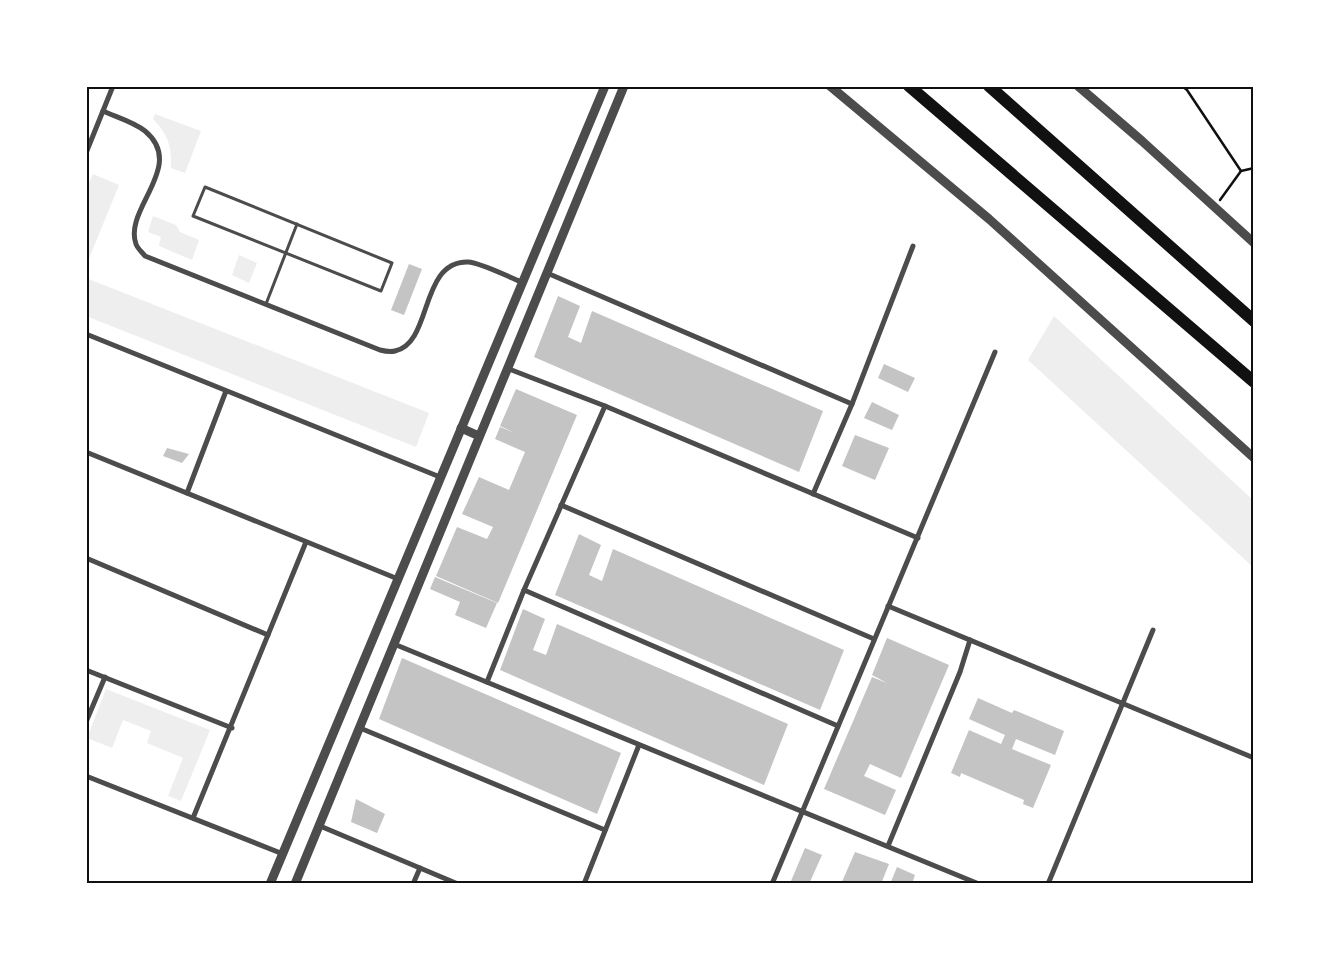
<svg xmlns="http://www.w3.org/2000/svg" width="1340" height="970" font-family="Helvetica,sans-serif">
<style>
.green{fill:#eee}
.building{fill:#c4c4c4}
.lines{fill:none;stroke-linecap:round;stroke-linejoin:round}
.path{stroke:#111;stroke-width:2.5}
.service{stroke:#4c4c4c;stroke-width:3}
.minor{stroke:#4c4c4c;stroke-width:5}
.tertiary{stroke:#4c4c4c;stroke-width:9}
.motorway{stroke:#111;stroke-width:12}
.neatline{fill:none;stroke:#111;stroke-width:2}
</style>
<rect width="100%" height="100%" fill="#fff"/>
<g class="green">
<path d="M155,114L201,131L185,173L171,168C172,147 168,134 153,119Z"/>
<path d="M93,174L119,185L86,266V190Z"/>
<path d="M153,216L176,225L180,232L199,240L192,260L159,246L161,237L148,232Z"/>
<path d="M239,255L257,263L249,283L232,275Z"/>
<path d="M86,278L429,413L416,447L86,316Z"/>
<path d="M1054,316L1254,501V568L1028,360Z"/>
<path d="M106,689L210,730L181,801L168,796L183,758L147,743L151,731L123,720L112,748L87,738Z"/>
</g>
<g class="building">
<path d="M409,264L422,269L404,315L391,310Z"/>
<path d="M558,296L580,306L568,337L581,343L592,311L823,411L799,472L534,357Z"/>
<path d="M884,364L915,378L908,392L878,378Z"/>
<path d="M516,389L577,415L498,603L436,576L457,527L487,539L493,527L462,514L479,477L509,490L525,452L495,439L500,427L515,433L500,426Z"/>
<path d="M872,402L899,415L892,430L864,418Z"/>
<path d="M855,435L889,448L875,480L842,466Z"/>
<path d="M167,448L189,454L182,463L163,456Z"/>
<path d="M579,534L601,545L589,575L602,581L613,549L844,650L820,710L555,595Z"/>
<path d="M435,577L497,603L486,628L455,615L460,602L430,589Z"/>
<path d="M523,609L545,619L533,650L546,655L557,624L788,724L764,785L500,670Z"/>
<path d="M887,638L949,665L901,778L870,764L864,776L896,790L885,815L824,789L872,677L887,683L872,675Z"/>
<path d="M402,658L621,753L597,814L379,719Z"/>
<path d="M978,698L1012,713L1014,710L1064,731L1055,755L1016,739L1012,749L1051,765L1033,808L1023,804L1024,800L961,773L960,777L951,773L969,730L1001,744L1005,735L969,719Z"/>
<path d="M356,799L385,814L377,833L351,822Z"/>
<path d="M805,848L822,855L809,884H797L791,881Z"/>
<path d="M855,852L889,864L881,884H841Z"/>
<path d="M897,867L915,875L912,884H890Z"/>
</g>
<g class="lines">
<g class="path">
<path d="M1182,86L1187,90L1241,171"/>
<path d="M1220,200L1241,171L1254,168"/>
</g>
<g class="service">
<path d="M205,187L392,263L381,291L193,216Z"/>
<path d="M266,304L297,224"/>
</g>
<g class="minor">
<path d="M103,111C116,117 134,122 145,131C187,166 123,209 136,244C137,248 142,252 145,256L380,350C384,351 391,352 395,351C433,343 419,261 468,262C482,263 508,277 522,282"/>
<path d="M86,153L113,86"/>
<path d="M547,273L852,404"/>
<path d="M86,334L440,477"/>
<path d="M509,369L605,406L918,538"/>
<path d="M86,452L398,579"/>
<path d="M187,493L226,391"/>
<path d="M813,494L852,404L913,246"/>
<path d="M561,505L874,639"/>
<path d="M86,558L268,635"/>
<path d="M524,590L838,726"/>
<path d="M888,606L1254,758"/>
<path d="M394,644L979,884"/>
<path d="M86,670L232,728"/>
<path d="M487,682L524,590L605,406"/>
<path d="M86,722L105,677"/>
<path d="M360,728L605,830"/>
<path d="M86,776L283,854"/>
<path d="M193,818L306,542"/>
<path d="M320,826L458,884"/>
<path d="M888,846L960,672L970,640"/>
<path d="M413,884L420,868"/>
<path d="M584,884L639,745"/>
<path d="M772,884L995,352"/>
<path d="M1048,884L1153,630"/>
</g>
<g class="tertiary">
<path d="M830,86L989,219L1254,458"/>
<path d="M1078,86L1142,141L1254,243"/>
<path d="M461,428L479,436"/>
<path d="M270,884L605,86"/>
<path d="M295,884L624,86"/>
</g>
<g class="motorway">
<path d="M909,86L1254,382"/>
<path d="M989,86L1254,321"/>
</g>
</g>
<rect width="1340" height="970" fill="none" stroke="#ffffff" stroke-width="175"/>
<rect x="88" y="88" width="1164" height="794" class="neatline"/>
</svg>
